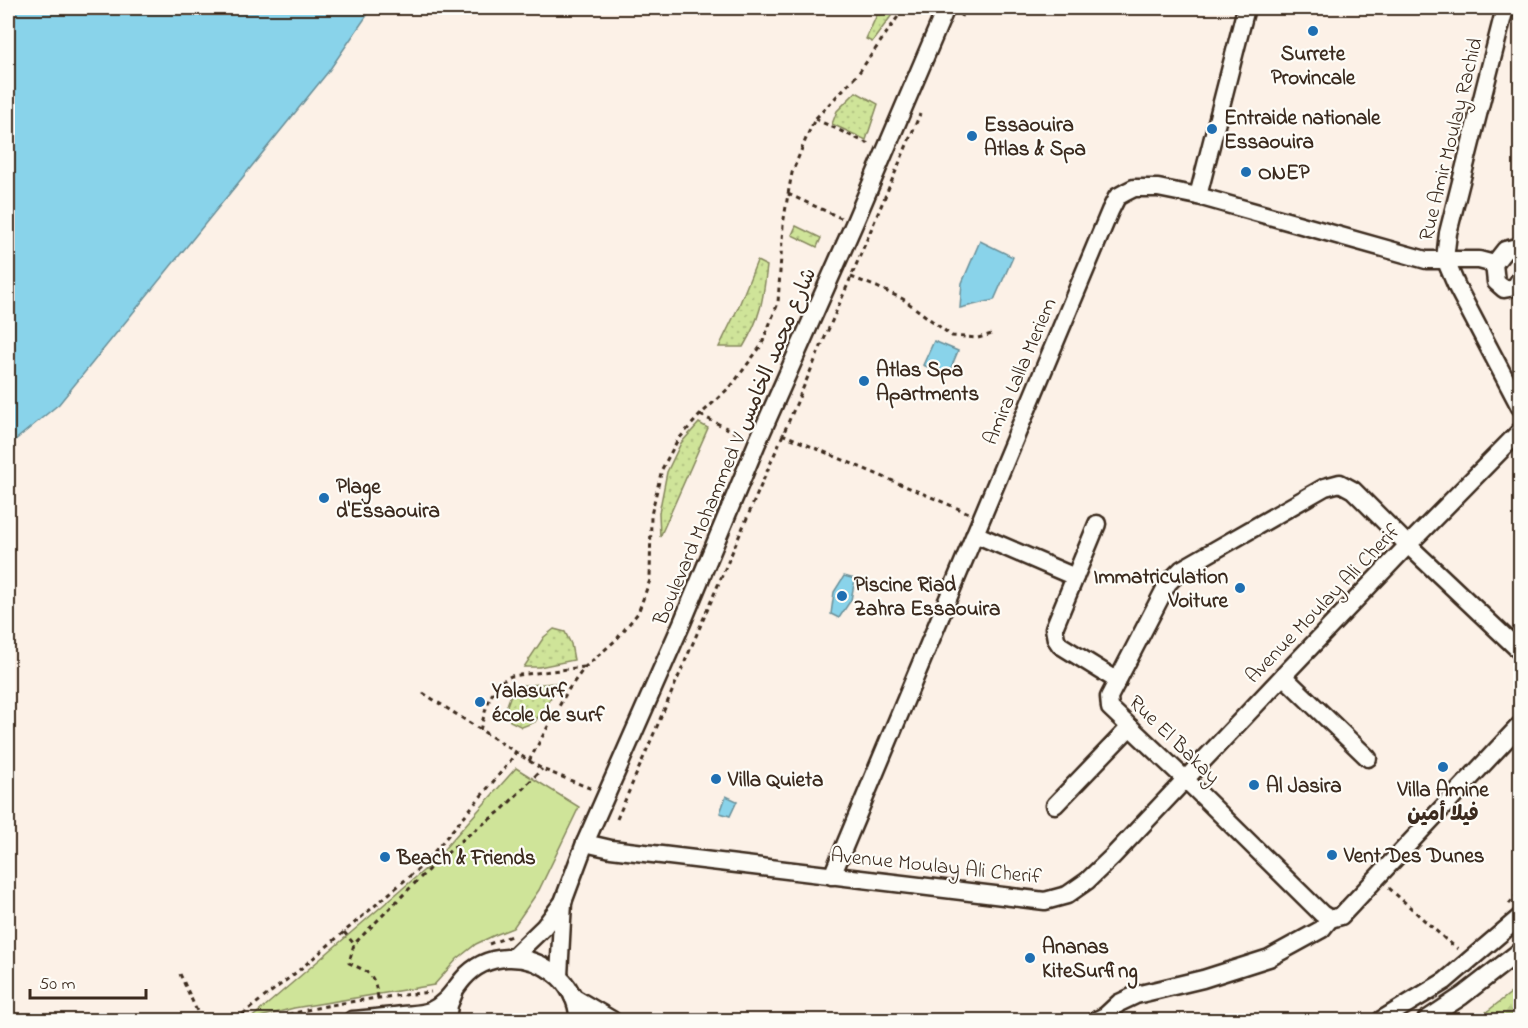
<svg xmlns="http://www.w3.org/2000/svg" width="1528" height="1028" font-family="'Indie Flower','Playpen Sans Arabic',sans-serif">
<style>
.grass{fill:url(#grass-dots);stroke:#85875c;stroke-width:1.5}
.forest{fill:url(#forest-firs);stroke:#85875c;stroke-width:1.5}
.park{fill:#cfe499;stroke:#85875c;stroke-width:1.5}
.water{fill:#89d3ea;stroke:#6a8f98;stroke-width:1.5}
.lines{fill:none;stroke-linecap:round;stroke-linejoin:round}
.minor-casing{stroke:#3b2a1e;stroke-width:21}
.path{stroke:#3b2a1e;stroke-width:3;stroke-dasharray:4.5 4.5;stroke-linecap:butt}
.minor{stroke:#fdfcf7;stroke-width:16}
.poi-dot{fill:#1f6fb2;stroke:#fdfcf7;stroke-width:2}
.labels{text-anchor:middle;stroke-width:4.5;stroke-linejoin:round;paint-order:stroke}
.poi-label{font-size:21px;font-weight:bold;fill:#3b2a1e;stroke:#fdfcf7;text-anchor:start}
.street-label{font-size:21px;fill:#3b2a1e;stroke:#fdfcf7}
</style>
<defs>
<pattern id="grass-dots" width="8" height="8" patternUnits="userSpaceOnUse" patternTransform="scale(1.5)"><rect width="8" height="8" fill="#cfe499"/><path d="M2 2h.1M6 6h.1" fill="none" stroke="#b3c483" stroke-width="1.8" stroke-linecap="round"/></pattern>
<pattern id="forest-firs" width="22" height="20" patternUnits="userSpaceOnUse" patternTransform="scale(1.5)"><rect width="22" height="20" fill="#cfe499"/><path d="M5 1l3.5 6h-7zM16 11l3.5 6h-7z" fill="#b3c483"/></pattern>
</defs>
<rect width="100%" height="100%" fill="#fcf1e7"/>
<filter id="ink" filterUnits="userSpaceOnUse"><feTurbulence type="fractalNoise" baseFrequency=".0167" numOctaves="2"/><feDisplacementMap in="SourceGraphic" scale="12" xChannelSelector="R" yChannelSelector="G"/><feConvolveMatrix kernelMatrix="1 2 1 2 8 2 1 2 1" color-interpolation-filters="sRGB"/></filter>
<g filter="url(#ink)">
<g class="grass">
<path d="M880,8H897L872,42L866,39Z"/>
<path d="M856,92L878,104L866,140L832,124L837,111Z"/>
<path d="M796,226L821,238L817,247L792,235Z"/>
<path d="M757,261L767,266C763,300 761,317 743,347H719L738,308Z"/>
<path d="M699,423L708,428L660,537L659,513L667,472L681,443Z"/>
<path d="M554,629L565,632L571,644L574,660L539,667H524L544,637Z"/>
<path d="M556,683L559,685L535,722L522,727L510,721L505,711L514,686Z"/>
</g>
<path class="forest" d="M1520,986V1020H1476Z"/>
<path class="park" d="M516,768L579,807L539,890L513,928L495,935L476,944L457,959L434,985L294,1008L249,1020L430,865Z"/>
<g class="water">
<path d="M8,8H372L328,72L59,404L8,446Z"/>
<path d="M980,241L1013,257L994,300L960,308L962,283Z"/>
<path d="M934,341L958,351L948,375L923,365Z"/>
<path d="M844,576L855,579L851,600L839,618L831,614L834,592Z"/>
<path d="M726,796L737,801L730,816L720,813Z"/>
</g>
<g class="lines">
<defs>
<g id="minor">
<path d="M1505,8L1448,233L1445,259L1457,287L1520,407"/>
<path d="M1198,196L1246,8"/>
<path d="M1520,251L1517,247L1505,250L1494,264L1496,282L1504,289L1515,287L1520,279"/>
<path d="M1097,524L1054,628L1056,639L1060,645L1118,681"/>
<path d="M975,534L1075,577"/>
<path d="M1520,651L1408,545L1353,490L1340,483L1325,487L1182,569L1168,583L1109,697L1110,708L1186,780L1322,914L1330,919L1341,916L1520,725"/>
<path d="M1283,676L1368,758"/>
<path d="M1055,805L1130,727"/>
<path d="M585,843L611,849L1045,901L1067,895L1087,881L1112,857L1283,676L1408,545L1520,431"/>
<path d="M832,876L1110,211L1117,197L1126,192L1134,188H1158L1198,196L1426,260H1479L1494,264"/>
<path d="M513,957L544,927L563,902L585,843L682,623L757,443L854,224L946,8"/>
<path d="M559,976L563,902"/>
<path d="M573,997L612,1020"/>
<path d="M352,1020C369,1019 386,1017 403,1015C412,1014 422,1014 430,1011C445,1005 453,991 463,979C486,952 527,952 554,973C568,983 579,1003 578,1020"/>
<path d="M447,1020L449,1005L454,993"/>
<path d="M1097,1020L1105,1016L1119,1003L1136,995L1203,979L1269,958L1322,929L1330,919"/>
<path d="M1381,1020L1445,981L1520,917"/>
<path d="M1426,1020L1462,996L1520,951"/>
</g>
</defs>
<use href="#minor" class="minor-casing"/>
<g class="path">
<path d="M961,17L965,8"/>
<path d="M815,119L871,145"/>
<path d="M788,194L841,218"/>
<path d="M851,277L877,287L903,299L952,336L978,338L992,334"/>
<path d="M700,415L745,437"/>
<path d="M782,434L969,513"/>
<path d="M423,693L542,769L592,789"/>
<path d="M480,730L487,705L497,684L511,676L584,667"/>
<path d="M529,761L568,690L585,667L616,640L638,613L650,580L651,515L662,469L677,441L700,415L732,385L761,346L778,303L783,225L788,194L792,173L807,136L815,119L858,74L904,8"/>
<path d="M617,819L851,277L920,114"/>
<path d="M1389,888L1445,939L1458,949"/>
<path d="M1509,904L1520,891"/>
<path d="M344,932L354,944"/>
<path d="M489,944L511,936"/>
<path d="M180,974L201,1020"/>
<path d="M378,998C374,974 371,973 349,963L354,944L429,869L467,836L502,810L542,769"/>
<path d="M235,1020L298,971L424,864L508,764L516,752"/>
<path d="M271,1020C322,1003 378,998 431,992"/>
</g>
<use href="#minor" class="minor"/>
</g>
</g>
<g class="poi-dot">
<circle cx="1313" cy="31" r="6"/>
<circle cx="1212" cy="129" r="6"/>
<circle cx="972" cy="136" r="6"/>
<circle cx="1246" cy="172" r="6"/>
<circle cx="864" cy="381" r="6"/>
<circle cx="324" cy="498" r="6"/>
<circle cx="1240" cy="588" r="6"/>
<circle cx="842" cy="596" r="6"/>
<circle cx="480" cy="702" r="6"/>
<circle cx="1443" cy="767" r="6"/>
<circle cx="716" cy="779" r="6"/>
<circle cx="1254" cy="785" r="6"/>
<circle cx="1332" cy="855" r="6"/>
<circle cx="385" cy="857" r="6"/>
<circle cx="1030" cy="958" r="6"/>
</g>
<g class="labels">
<g class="poi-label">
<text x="1313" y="60" text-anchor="middle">Surrete<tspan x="1313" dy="24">Provincale</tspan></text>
<text x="1224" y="124">Entraide nationale<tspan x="1224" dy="24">Essaouira</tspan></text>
<text x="984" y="131">Essaouira<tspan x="984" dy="24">Atlas &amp; Spa</tspan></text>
<text x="1258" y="179">ONEP</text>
<text x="876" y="376">Atlas Spa<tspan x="876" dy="24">Apartments</tspan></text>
<text x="336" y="493">Plage<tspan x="336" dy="24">d'Essaouira</tspan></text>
<text x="1228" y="583" text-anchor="end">Immatriculation<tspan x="1228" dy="24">Voiture</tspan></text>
<text x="854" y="591">Piscine Riad<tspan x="854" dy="24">Zahra Essaouira</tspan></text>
<text x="492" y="697">Yalasurf<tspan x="492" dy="24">école de surf</tspan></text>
<text x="728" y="786">Villa Quieta</text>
<text x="1266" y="792">Al Jasira</text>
<text x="1443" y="796" text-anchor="middle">Villa Amine<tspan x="1443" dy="24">فيلا أمين</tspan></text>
<text x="1344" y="862">Vent Des Dunes</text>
<text x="397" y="864">Beach &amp; Friends</text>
<text x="1042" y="953">Ananas<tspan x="1042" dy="24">KiteSurfing</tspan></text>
</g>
<g class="street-label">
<text transform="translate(1450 139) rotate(-76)" y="7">Rue Amir Moulay Rachid</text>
<text transform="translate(1019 371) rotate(-67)" y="7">Amira Lalla Meriem</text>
<text transform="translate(734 446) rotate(-67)" y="7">Boulevard Mohammed V شارع محمد الخامس</text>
<text transform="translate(1322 603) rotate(-46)" y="7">Avenue Moulay Ali Cherif</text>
<text transform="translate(1175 739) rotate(44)" y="7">Rue El Bakay</text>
<text transform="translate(936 865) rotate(6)" y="7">Avenue Moulay Ali Cherif</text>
</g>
</g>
<rect width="1528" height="1028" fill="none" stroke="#fdfcf7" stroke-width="30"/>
<rect x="15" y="15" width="1498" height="998" fill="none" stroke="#3b2a1e" stroke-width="2" filter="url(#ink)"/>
<path d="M30 989v9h116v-9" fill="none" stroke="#3b2a1e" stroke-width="3"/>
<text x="39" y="989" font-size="18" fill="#3b2a1e" stroke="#fdfcf7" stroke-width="4.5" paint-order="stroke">50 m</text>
</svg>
